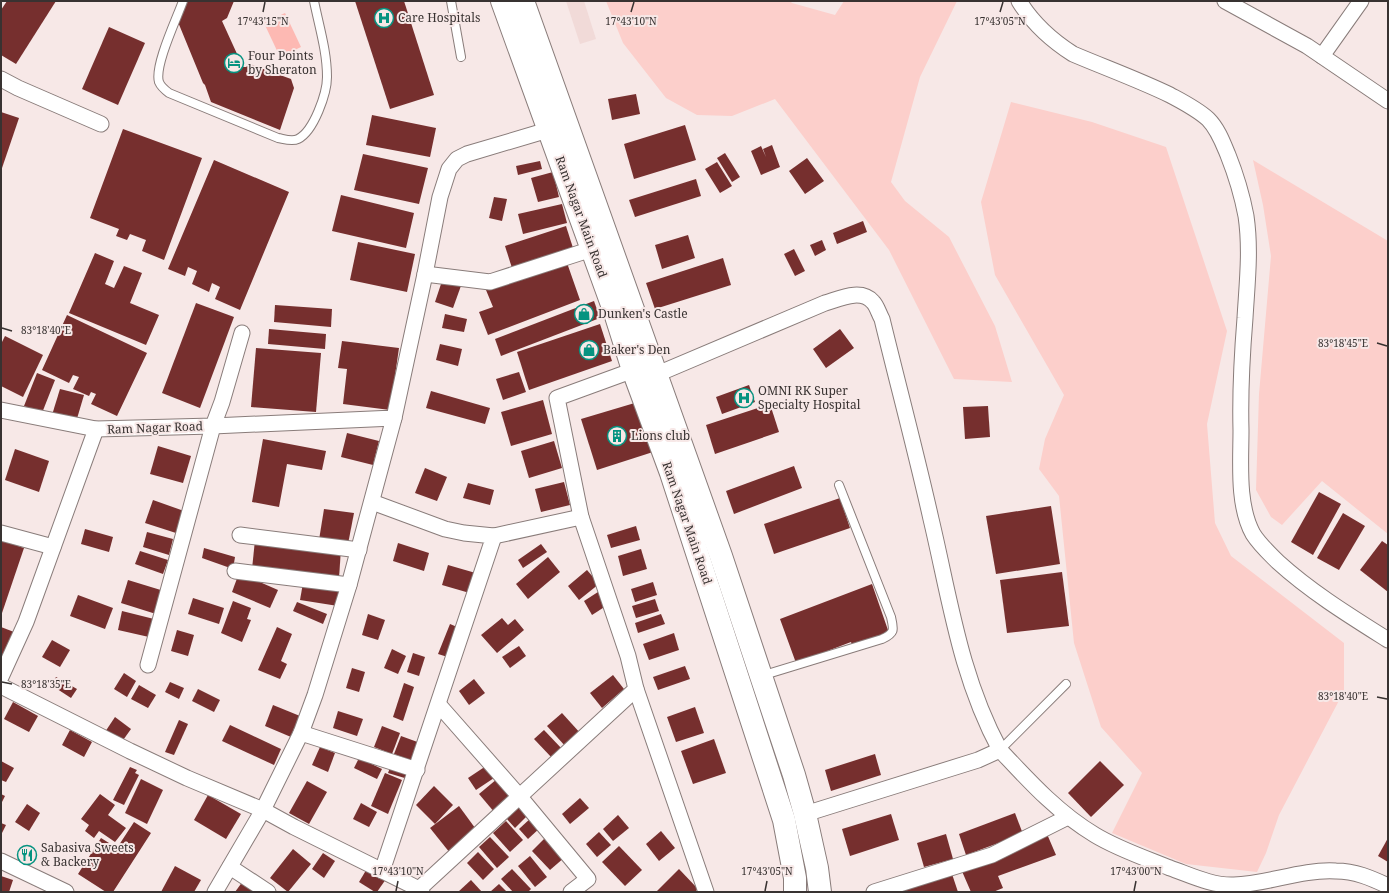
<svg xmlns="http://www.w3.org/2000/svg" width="1389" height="893" font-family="'Noto Serif',serif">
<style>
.built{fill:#f1dad8}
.green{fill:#fccfcb}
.water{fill:#fdb9b3}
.building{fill:#762f2e}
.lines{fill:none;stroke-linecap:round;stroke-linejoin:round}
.lane-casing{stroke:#897c7a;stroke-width:10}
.street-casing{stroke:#897c7a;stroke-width:17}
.primary-casing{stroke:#897c7a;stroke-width:24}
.lane{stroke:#fff;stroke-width:8}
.street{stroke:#fff;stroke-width:15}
.primary{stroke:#fff;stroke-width:22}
.ticks{fill:none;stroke:#383231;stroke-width:1.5}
.labels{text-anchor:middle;stroke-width:4;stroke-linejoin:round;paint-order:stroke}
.poi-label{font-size:12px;fill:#383231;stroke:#f7e8e7;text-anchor:start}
.street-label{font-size:12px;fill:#383231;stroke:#f7e8e7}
.ticks-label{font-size:10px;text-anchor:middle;fill:#383231;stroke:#f7e8e7;stroke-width:4;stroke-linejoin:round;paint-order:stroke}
</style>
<rect width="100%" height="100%" fill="#f7e8e7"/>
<path class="built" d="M566,1H584L596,39L580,44Z"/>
<g class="green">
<path d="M606,1H790L792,3L835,15L844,1H957L920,77L891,182L905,201L949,237L995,326L1012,382L954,379L889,250L775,99L732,116L697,115L666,98L623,43Z"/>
<path d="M1011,102L1092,122L1166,147L1227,331L1207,424L1215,523L1231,556L1344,643V691L1279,815L1266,853L1257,872L1186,864L1112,833L1142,773L1101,727L1074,643L1059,496L1039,469L1045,439L1064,395L995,275L981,202Z"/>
<path d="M1253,160L1388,241V534L1322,481L1282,525L1271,517L1256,490L1259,394L1271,256L1263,205Z"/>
</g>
<path class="water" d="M285,13L301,47L280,57L264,23Z"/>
<g class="building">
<path d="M7,1H56L16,64L1,55V10Z"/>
<path d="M186,1H234L227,18L222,21L243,67H246L250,64L291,79L294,88L280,130L211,102L205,85L203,83L178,22Z"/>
<path d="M355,1H404L434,95L390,109Z"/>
<path d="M109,27L145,43L118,105L82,89Z"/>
<path d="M636,94L640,114L612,120L608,99Z"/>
<path d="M1,112L19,118L1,171Z"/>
<path d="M372,115L436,128L430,157L366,145Z"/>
<path d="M685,125L696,160L634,179L624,144Z"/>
<path d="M123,129L202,158L164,260L142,251L146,240L130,234L127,240L116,236L119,229L90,218Z"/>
<path d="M772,145L780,167L761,175L751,151L761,146L766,157L763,149Z"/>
<path d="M725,153L740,177L732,182L717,158Z"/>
<path d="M363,154L428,168L419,204L354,190Z"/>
<path d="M807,158L824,181L805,194L789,171Z"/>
<path d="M214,160L289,192L240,310L215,299L220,287L212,283L209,292L192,284L197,271L188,267L185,276L168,269Z"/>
<path d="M540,161L542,169L518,175L516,166Z"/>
<path d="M717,162L732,186L720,193L705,169Z"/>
<path d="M553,172L559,197L538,202L531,178Z"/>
<path d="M696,179L701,196L635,217L629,200Z"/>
<path d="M341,195L414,213L406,248L332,231Z"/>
<path d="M494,197L507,199L502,221L489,218Z"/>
<path d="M562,204L567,223L523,234L518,214Z"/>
<path d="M863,221L867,232L837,244L833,233Z"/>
<path d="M566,226L573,248L512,268L505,246Z"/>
<path d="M688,235L695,258L662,269L655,245Z"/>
<path d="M822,240L826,250L815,256L810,245Z"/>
<path d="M358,242L415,254L407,292L350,280Z"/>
<path d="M794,249L805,271L795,276L784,254Z"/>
<path d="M95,253L114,261L105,284L114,288L124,266L142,273L130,303L159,315L146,345L69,313Z"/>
<path d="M723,258L731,285L655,309L646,283Z"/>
<path d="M566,260L580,300L488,335L479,312L493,307L486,290Z"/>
<path d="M443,278L462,283L453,308L435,302Z"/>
<path d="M594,301L600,318L501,356L495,339Z"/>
<path d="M196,303L234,317L200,408L162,393Z"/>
<path d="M275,305L332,309L331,327L274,322Z"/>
<path d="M445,314L467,319L464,332L442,328Z"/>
<path d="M67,315L147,353L117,416L91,404L96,394L91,392L89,396L73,389L79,377L73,375L69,383L42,370Z"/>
<path d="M600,324L612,361L529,390L517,352Z"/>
<path d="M269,329L326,334L325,349L268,344Z"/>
<path d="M840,329L854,348L826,368L813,349Z"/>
<path d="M5,336L43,355L23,397L1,386V344Z"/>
<path d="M342,341L399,348L390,410L343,404L347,369L338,368Z"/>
<path d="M440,344L462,349L458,366L436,360Z"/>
<path d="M256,348L321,353L316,412L251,407Z"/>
<path d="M519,372L526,392L503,400L496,379Z"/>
<path d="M37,373L55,380L42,413L24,406Z"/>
<path d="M749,385L755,402L722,414L716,397Z"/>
<path d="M60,389L84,395L76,422L52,415Z"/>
<path d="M431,391L490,408L485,424L426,408Z"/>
<path d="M543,400L552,434L511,446L501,412Z"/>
<path d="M638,402L653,452L597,470L581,419Z"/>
<path d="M770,404L779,432L715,454L706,425Z"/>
<path d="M988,406L990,437L965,439L963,407Z"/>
<path d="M347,433L379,441L373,465L341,457Z"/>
<path d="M263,439L326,451L322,470L287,464L279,507L252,502Z"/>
<path d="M554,441L562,468L529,478L521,451Z"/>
<path d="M158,446L191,456L183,483L150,474Z"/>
<path d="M15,449L49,461L39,492L5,480Z"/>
<path d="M794,466L802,488L734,514L726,491Z"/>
<path d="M425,468L447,477L437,501L415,493Z"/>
<path d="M564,482L570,505L541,512L535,489Z"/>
<path d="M468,483L494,490L490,505L463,498Z"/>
<path d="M1319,492L1341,504L1313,555L1291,542Z"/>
<path d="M840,498L850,528L774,554L764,524Z"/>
<path d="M153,500L184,511L176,533L145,523Z"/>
<path d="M1051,506L1060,564L996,574L986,516Z"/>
<path d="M324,509L354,513L348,544L319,540Z"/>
<path d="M1343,513L1365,526L1339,570L1317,558Z"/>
<path d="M636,526L640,540L611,548L607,535Z"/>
<path d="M85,529L113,537L109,552L81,544Z"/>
<path d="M147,532L173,539L169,555L143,547Z"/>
<path d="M1,540L24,548L1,616Z"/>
<path d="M255,540L341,549L339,578L252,569Z"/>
<path d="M1382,541L1388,545V592L1360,570Z"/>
<path d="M398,543L429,553L424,571L393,561Z"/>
<path d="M541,544L547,552L523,568L518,560Z"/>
<path d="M204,548L235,557L233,569L202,558Z"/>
<path d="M641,549L647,569L623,576L618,556Z"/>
<path d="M140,551L168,560L163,574L135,564Z"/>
<path d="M548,557L560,572L528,599L516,584Z"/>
<path d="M448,565L479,574L473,594L442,585Z"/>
<path d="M587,570L599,584L579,600L568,586Z"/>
<path d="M1062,572L1069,626L1007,633L1000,580Z"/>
<path d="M239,573L278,590L270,608L232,592Z"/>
<path d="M128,580L164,591L156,614L121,603Z"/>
<path d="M653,582L657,595L635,602L631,589Z"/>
<path d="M303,583L340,589L338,606L300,600Z"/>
<path d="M872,584L889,633L853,647L851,642L796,663L780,619Z"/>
<path d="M598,592L606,606L592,615L584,601Z"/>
<path d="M78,595L113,608L105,629L70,616Z"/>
<path d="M193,598L224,608L219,624L188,614Z"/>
<path d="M655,599L659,611L636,618L632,606Z"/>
<path d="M233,601L251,608L247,619L251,620L242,642L221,633Z"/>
<path d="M297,602L327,614L323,624L293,611Z"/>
<path d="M122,611L154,619L149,637L118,630Z"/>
<path d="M368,614L385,620L378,640L362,635Z"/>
<path d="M661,614L665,624L638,633L635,623Z"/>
<path d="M502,618L508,625L515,619L524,630L497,653L481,635Z"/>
<path d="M450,624L462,629L451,658L438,654Z"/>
<path d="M1,627L14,632L1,663Z"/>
<path d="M277,627L292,634L281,661L287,664L280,679L258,670Z"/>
<path d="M177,630L194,635L188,656L171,651Z"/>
<path d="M674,633L679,650L649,660L643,644Z"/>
<path d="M52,640L70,650L60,667L42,657Z"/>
<path d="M519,646L526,656L510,668L502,657Z"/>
<path d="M392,649L406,656L398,674L384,668Z"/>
<path d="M413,653L425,657L419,676L407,672Z"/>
<path d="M685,666L690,679L658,690L653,677Z"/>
<path d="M352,668L365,672L359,692L346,688Z"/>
<path d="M124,673L136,681L127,697L114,689Z"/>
<path d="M613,675L624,689L602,708L590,693Z"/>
<path d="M56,677L77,689L71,698L51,685Z"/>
<path d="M474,679L485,693L469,705L459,691Z"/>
<path d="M170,682L184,688L179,699L165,692Z"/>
<path d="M404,683L414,687L403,721L393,717Z"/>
<path d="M139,685L156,695L148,708L131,699Z"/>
<path d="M198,689L220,700L214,712L192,701Z"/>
<path d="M13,702L38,716L29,732L4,719Z"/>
<path d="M273,705L300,716L291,737L265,726Z"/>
<path d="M695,707L704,733L676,742L667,717Z"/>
<path d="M338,711L363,719L357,736L333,728Z"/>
<path d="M562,713L581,734L566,747L547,726Z"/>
<path d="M115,717L131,729L121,743L105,732Z"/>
<path d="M179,720L188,724L174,755L165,752Z"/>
<path d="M230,725L281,749L274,765L222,741Z"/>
<path d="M382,726L400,733L392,754L374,747Z"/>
<path d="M70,730L92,742L84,757L62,745Z"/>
<path d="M544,730L563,750L553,759L534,739Z"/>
<path d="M401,736L423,744L416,762L394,754Z"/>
<path d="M714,739L726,773L693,784L681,751Z"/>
<path d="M320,747L335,753L328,772L312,765Z"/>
<path d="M875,754L881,775L831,791L825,770Z"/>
<path d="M359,758L382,769L377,779L354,768Z"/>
<path d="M1,761L14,768L6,782L1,780Z"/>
<path d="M1100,761L1124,785L1091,817L1068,793Z"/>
<path d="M391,765L411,771L408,779L388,773Z"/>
<path d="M486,766L494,778L476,790L468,778Z"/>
<path d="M130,767L137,770L135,773L139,775L124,805L113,800Z"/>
<path d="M385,773L402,780L388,814L371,806Z"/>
<path d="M141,779L163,790L147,824L125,813Z"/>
<path d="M497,779L513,797L495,813L479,794Z"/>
<path d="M307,781L327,792L309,824L289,813Z"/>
<path d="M434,786L453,805L435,824L416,805Z"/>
<path d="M1,794L5,796L1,804Z"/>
<path d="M100,794L115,805L108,815L126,828L115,842L99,831L94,838L85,831L89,825L81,819Z"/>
<path d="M208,795L241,814L226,839L194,820Z"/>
<path d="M580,798L589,808L570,824L562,814Z"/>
<path d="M361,803L377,812L369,827L353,819Z"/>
<path d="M523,803L531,812L515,828L507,819Z"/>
<path d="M27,804L40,813L29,831L15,822Z"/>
<path d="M459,806L478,832L450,853L430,828Z"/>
<path d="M1015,813L1023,834L966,855L959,834Z"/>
<path d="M891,814L899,840L850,856L842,829Z"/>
<path d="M618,815L629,828L613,841L603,829Z"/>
<path d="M532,817L541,827L528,839L519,829Z"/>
<path d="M506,821L523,840L510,852L493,833Z"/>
<path d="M134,822L151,833L113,892H106L78,874L101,838L117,848Z"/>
<path d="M1,823L6,825L1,835Z"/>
<path d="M661,831L675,848L659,861L646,844Z"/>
<path d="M599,832L611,845L597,857L586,844Z"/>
<path d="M946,834L953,859L924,867L917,843Z"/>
<path d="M1047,834L1056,855L998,876L1003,888L993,892H971L961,869Z"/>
<path d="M490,837L509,857L497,868L479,847Z"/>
<path d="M546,837L565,857L550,870L532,851Z"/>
<path d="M1388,838V862L1378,856Z"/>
<path d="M619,846L642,870L625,886L602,862Z"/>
<path d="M293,849L311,864L288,892L270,878Z"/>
<path d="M478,852L494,869L483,880L467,863Z"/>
<path d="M323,853L335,861L324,878L312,869Z"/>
<path d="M530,856L547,877L535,887L518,866Z"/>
<path d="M175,866L201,880L194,892H161Z"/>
<path d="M368,867L386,879L377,892H375L359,882Z"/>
<path d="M512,869L531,889L528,892H513L501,879Z"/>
<path d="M679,869L698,889L695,892H656Z"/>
<path d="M951,871L958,892H886Z"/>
<path d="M1,876L13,880L9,892H1Z"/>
<path d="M471,880L482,892H458Z"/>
<path d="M243,881L259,892H235Z"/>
<path d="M499,884L507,892H490Z"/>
</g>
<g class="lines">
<defs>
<g id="lane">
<path d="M183,1C177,18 154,66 159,82C161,87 165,90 169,93L278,138C284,139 292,142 298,139C314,131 327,93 327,77C327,51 319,26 314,1"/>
<path d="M451,1L461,57"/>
<path d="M761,676L882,639C895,633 894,630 891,617L839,485"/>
<path d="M1000,750L1066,684"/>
</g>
<g id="street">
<path d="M1019,1C1033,24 1051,40 1073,54C1106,68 1139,80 1170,95C1183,102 1197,109 1208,119C1218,129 1223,143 1228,155C1236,175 1242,195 1246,216C1251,250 1247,284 1245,318C1242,355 1240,393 1241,430C1241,462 1237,505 1253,534C1260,545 1269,553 1278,562C1311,592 1350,616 1388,640"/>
<path d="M1225,1L1307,46L1388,101"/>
<path d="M1322,56L1361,1"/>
<path d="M1,79L18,88L101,124"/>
<path d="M425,274L490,282L592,249"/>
<path d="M648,378L825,303C839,299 861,288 873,302C877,306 879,314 882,319C898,385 916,452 931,519C950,599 960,676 1000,750L978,760L805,814"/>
<path d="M1,410L96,429L213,426L222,402L242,333"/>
<path d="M372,502L445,529L464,533L494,536L382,871"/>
<path d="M1,533L53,547"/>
<path d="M240,535L359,550"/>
<path d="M494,536L581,517"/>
<path d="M235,571L349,585"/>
<path d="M148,665L213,426L394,418L425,274L440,197L449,169L457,159L467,154L558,127"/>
<path d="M1,677L26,622L96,429"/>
<path d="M1,686L130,751L187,778L263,810L294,827L419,889L422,892"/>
<path d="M636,689L706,892"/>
<path d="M439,705L520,797L588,879L571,892"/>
<path d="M301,733L417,770"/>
<path d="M1000,750C1029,781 1058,813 1095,835C1118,849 1145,858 1170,868C1190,875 1212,886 1234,885C1268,884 1301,869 1336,871C1355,871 1371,878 1388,886"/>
<path d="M1,861L66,892"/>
<path d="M230,867L268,892"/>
<path d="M215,892L263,810L301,733L315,695L349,585L394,418"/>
<path d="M418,892L419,889L636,689L628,656L581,517L557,398L642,367"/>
<path d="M874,892L992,855L1068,817"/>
</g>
<g id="primary">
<path d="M502,1L615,313L633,370L671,473L700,562L784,820L795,878V892"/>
<path d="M523,1L721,556L794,775L805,814L817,868L820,892"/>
</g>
</defs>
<use href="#lane" class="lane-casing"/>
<use href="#street" class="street-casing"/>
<use href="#primary" class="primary-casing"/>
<use href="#lane" class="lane"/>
<use href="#street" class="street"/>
<use href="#primary" class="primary"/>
</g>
<path class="ticks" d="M263,12L265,2M631,12L634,2M1000,12L1003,2M2,328L12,331M1377,343L1387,346M2,682L12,684M1377,697L1387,699M396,891L398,881M765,891L767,881M1134,891L1136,881"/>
<defs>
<symbol id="hospital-ring" viewBox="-11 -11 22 22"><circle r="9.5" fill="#f7e8e7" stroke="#059380" stroke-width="1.5"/><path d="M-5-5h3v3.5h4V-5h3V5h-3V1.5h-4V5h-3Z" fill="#059380"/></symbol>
<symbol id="hotel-ring" viewBox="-11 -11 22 22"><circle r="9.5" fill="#f7e8e7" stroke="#059380" stroke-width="1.5"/><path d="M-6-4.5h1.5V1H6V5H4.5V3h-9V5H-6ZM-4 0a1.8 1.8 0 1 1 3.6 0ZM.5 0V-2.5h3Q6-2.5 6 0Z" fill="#059380"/></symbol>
<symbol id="shop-ring" viewBox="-11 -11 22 22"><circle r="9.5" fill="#f7e8e7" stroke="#059380" stroke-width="1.5"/><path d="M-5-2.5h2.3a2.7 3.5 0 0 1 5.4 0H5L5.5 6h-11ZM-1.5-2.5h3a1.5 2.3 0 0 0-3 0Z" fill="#059380"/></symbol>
<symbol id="building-ring" viewBox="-11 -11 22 22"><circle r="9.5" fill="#f7e8e7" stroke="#059380" stroke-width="1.5"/><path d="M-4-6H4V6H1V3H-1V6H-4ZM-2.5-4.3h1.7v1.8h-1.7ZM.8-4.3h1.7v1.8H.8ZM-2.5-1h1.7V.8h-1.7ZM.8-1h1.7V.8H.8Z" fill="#059380"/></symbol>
<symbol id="restaurant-ring" viewBox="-11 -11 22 22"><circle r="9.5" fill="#f7e8e7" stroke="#059380" stroke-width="1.5"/><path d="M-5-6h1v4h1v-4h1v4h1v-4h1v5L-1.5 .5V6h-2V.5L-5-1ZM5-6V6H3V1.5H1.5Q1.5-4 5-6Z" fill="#059380"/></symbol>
</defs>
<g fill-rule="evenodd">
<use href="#hospital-ring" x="373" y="7" width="22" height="22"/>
<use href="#hotel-ring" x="223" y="52" width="22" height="22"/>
<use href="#shop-ring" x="573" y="303" width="22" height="22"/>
<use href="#shop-ring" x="578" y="339" width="22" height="22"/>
<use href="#hospital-ring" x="733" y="387" width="22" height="22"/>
<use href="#building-ring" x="606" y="425" width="22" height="22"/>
<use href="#restaurant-ring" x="16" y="844" width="22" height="22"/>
</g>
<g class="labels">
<g class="poi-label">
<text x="398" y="22">Care Hospitals</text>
<text x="248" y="60">Four Points<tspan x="248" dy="14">by Sheraton</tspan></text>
<text x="598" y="318">Dunken's Castle</text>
<text x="603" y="354">Baker's Den</text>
<text x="758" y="395">OMNI RK Super<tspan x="758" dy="14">Specialty Hospital</tspan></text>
<text x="631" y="440">Lions club</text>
<text x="41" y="852">Sabasiva Sweets<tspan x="41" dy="14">&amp; Backery</tspan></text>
</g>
<g class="street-label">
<text transform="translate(581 217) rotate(70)" y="4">Ram Nagar Main Road</text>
<text transform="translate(155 428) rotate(-2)" y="4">Ram Nagar Road</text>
<text transform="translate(687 523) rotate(71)" y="4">Ram Nagar Main Road</text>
</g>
</g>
<g class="ticks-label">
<text x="263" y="25">17°43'15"N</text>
<text x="631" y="25">17°43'10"N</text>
<text x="1000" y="25">17°43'05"N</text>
<text x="46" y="334">83°18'40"E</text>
<text x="1343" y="347">83°18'45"E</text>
<text x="46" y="688">83°18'35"E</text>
<text x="1343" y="700">83°18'40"E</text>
<text x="398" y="875">17°43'10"N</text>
<text x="767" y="875">17°43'05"N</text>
<text x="1136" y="875">17°43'00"N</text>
</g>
<rect width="1389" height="893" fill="none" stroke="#383231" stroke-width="4"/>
</svg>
